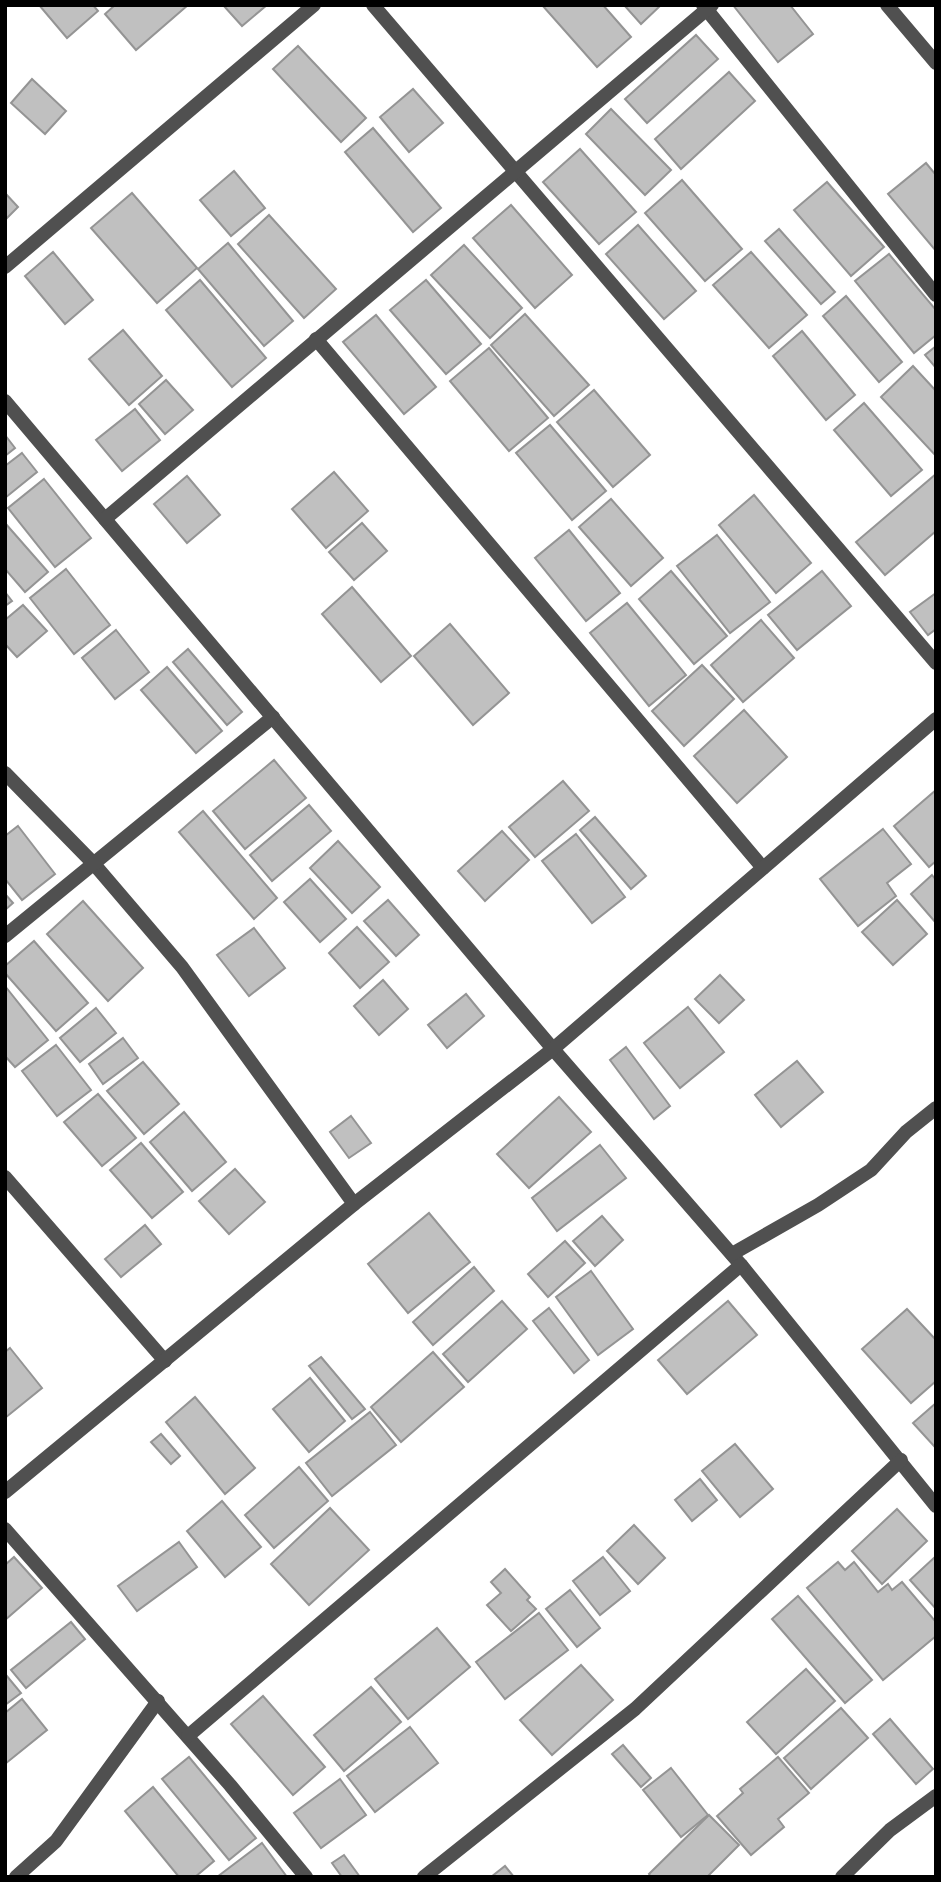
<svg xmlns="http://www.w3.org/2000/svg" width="941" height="1882" font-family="Manrope,sans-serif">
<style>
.building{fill:#c0c0c0;stroke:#949494;stroke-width:2}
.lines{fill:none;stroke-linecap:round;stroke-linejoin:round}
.street{stroke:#505050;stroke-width:14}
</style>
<rect width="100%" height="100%" fill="#fff"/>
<g class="building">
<path d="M39,5H93L98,11L67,38Z"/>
<path d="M115,5H188L136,50L105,14Z"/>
<path d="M223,5H267L242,26Z"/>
<path d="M542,5H603L631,37L597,67Z"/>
<path d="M624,5H661L641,24Z"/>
<path d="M733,5H790L813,34L778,62Z"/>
<path d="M696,35L718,59L647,123L625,99Z"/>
<path d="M298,46L366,118L341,142L273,69Z"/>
<path d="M729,72L755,101L681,169L655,139Z"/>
<path d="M32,79L66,111L45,134L11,103Z"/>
<path d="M413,89L443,123L409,152L380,117Z"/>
<path d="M611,109L671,170L645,195L586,134Z"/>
<path d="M373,128L441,208L413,232L345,152Z"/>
<path d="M580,149L636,212L599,244L543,182Z"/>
<path d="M926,163L936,175V251L888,194Z"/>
<path d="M234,171L265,208L231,236L200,200Z"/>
<path d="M682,180L742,249L705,281L645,213Z"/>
<path d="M827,182L884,247L851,276L794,210Z"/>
<path d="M5,193L18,207L5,220Z"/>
<path d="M132,193L197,268L157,303L91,228Z"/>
<path d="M511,205L572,275L535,308L473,238Z"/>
<path d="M269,215L336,289L304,318L238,244Z"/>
<path d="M638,225L696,291L664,319L606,254Z"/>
<path d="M779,229L835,292L821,304L765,241Z"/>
<path d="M228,243L293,321L264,346L198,269Z"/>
<path d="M464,245L522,308L490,338L431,275Z"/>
<path d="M53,252L93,300L65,324L25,276Z"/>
<path d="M751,252L807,315L769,348L713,285Z"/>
<path d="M889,254L936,310V335L914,353L855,281Z"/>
<path d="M200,280L266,358L232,387L166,310Z"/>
<path d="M426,280L481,344L446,374L390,310Z"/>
<path d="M846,296L902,362L879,382L823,316Z"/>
<path d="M525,314L589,385L554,416L491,345Z"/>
<path d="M376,315L436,387L404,414L343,342Z"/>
<path d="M123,330L162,376L129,405L89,359Z"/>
<path d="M802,331L855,395L826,420L773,356Z"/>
<path d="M936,346V368L925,355Z"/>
<path d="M489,348L548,418L509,451L450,381Z"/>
<path d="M913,366L936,391V456L881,397Z"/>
<path d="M166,380L193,410L165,434L139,404Z"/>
<path d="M594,390L650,455L613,487L557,422Z"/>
<path d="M864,403L922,470L891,496L834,430Z"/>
<path d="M135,409L160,440L122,471L96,440Z"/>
<path d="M550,425L606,491L572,520L516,453Z"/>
<path d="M5,435L15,448L5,456Z"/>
<path d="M22,453L37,472L5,498V466Z"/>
<path d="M334,472L368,511L326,548L292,509Z"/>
<path d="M936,474V531L885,575L856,542Z"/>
<path d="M187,476L220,515L187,543L154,504Z"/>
<path d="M44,479L91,538L55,567L8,508Z"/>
<path d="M754,495L811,563L776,593L719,525Z"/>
<path d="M611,499L663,558L631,586L579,527Z"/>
<path d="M5,523L48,572L25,592L5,569Z"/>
<path d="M362,523L387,551L354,580L329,552Z"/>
<path d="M569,530L620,593L586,621L535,558Z"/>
<path d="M717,535L770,602L730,633L677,566Z"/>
<path d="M66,569L110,625L74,654L30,598Z"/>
<path d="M671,571L727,636L694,664L639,599Z"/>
<path d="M822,571L851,606L797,650L768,615Z"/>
<path d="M352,587L411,656L381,682L322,614Z"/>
<path d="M5,592L12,601L5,606Z"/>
<path d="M936,593V629L928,635L910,612Z"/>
<path d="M627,603L686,675L649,706L590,633Z"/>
<path d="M23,605L47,631L17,657L5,644V620Z"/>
<path d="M761,620L794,658L743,702L711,665Z"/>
<path d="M450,624L509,693L473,725L414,656Z"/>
<path d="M116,630L149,672L115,699L82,658Z"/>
<path d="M188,649L242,712L227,725L173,662Z"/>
<path d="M702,665L734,699L684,746L652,711Z"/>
<path d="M167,667L222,731L196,753L141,690Z"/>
<path d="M744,710L787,757L737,803L694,756Z"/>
<path d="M274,760L306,798L245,849L213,811Z"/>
<path d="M563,781L589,811L535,857L509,827Z"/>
<path d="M936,790V861L929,867L894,826Z"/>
<path d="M309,805L331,831L272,881L250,855Z"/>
<path d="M203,811L277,898L254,919L179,832Z"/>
<path d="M595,817L646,876L631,889L580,830Z"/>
<path d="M18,826L55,874L22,900L5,879V836Z"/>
<path d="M883,829L911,864L887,883L896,896L858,926L820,879Z"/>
<path d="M502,831L529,860L485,901L458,871Z"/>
<path d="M576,834L625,897L592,923L542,861Z"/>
<path d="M338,841L380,887L352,913L310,868Z"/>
<path d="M932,875L936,880V923L911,894Z"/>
<path d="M310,879L346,919L320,942L284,902Z"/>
<path d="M5,894L13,903L5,910Z"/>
<path d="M388,900L419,935L396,956L364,921Z"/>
<path d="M897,900L927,934L893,965L862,932Z"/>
<path d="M83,901L143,968L108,1001L47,934Z"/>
<path d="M357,927L389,962L360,988L329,953Z"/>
<path d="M254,928L285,968L249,996L217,955Z"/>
<path d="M34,941L88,1003L56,1031L5,973V966Z"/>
<path d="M720,975L744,1000L719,1023L695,999Z"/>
<path d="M383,980L408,1009L379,1035L354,1006Z"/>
<path d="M5,986L48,1040L15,1067L5,1056Z"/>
<path d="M466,994L484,1016L447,1048L428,1025Z"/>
<path d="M688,1007L724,1052L680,1088L644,1043Z"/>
<path d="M96,1008L116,1033L80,1062L60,1038Z"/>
<path d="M123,1038L138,1058L103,1084L89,1064Z"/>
<path d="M56,1045L91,1090L57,1116L22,1071Z"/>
<path d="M626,1047L670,1106L654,1119L610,1060Z"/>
<path d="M797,1061L823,1092L781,1127L755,1095Z"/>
<path d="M143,1062L179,1104L144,1134L107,1091Z"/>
<path d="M98,1094L136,1138L102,1166L64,1122Z"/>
<path d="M559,1097L591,1132L529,1188L497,1154Z"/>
<path d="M184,1112L226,1162L192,1191L150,1142Z"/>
<path d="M351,1116L371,1143L349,1158L330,1132Z"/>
<path d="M141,1143L183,1192L152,1218L110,1170Z"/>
<path d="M600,1145L626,1178L557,1231L532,1198Z"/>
<path d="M235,1169L265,1202L229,1234L199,1201Z"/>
<path d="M429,1213L470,1262L408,1313L368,1264Z"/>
<path d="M602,1216L623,1240L595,1266L573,1241Z"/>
<path d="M145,1225L161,1244L121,1277L105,1259Z"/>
<path d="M565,1241L585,1263L548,1297L528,1274Z"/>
<path d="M474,1267L494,1291L433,1345L413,1322Z"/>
<path d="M591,1271L633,1329L598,1355L556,1297Z"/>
<path d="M502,1301L527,1329L468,1382L443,1354Z"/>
<path d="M728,1301L757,1335L687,1394L658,1360Z"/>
<path d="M549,1308L589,1360L574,1373L533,1321Z"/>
<path d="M907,1309L936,1340V1381L911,1403L862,1349Z"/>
<path d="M10,1348L42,1388L5,1418V1352Z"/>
<path d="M433,1352L464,1387L401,1442L371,1407Z"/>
<path d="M321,1357L365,1409L352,1419L309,1366Z"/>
<path d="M310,1378L345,1421L309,1452L273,1409Z"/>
<path d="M195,1397L255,1468L225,1494L166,1422Z"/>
<path d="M936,1403V1444L934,1446L913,1423Z"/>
<path d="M370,1412L396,1445L332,1496L306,1463Z"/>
<path d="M161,1434L180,1456L171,1464L151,1442Z"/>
<path d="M735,1444L773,1489L740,1517L702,1471Z"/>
<path d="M299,1467L328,1501L274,1548L245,1515Z"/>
<path d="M700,1479L717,1500L692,1521L675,1500Z"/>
<path d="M222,1501L261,1547L225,1577L187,1531Z"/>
<path d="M330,1508L369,1550L309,1605L271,1564Z"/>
<path d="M897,1509L927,1541L882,1584L852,1551Z"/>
<path d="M634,1525L665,1558L638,1584L607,1551Z"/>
<path d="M179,1542L197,1567L137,1611L118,1586Z"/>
<path d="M936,1556V1609L910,1580Z"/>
<path d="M14,1557L42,1588L5,1620V1565Z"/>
<path d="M603,1557L630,1591L600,1615L573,1581Z"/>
<path d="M838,1562L845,1570L854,1562L878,1592L888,1584L892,1590L902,1582L936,1622V1636L883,1680L807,1588Z"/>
<path d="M505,1569L530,1597L527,1600L536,1609L511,1631L487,1605L501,1593L491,1582Z"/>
<path d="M570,1590L600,1628L577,1647L546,1609Z"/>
<path d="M798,1596L872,1680L845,1703L772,1619Z"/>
<path d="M539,1613L568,1650L505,1699L476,1662Z"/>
<path d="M71,1622L85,1639L26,1688L11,1670Z"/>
<path d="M437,1628L470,1667L408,1719L375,1679Z"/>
<path d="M581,1665L613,1700L552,1755L520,1720Z"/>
<path d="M806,1669L835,1701L776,1754L747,1722Z"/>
<path d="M6,1675L21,1693L5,1705V1676Z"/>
<path d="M371,1687L401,1722L344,1771L314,1735Z"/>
<path d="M263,1696L325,1767L293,1795L231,1724Z"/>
<path d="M22,1699L47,1730L5,1764V1713Z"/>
<path d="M841,1708L868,1738L811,1789L784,1758Z"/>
<path d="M890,1719L933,1769L916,1784L873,1734Z"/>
<path d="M410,1727L438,1763L375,1812L347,1776Z"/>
<path d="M623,1745L651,1778L641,1787L612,1754Z"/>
<path d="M189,1757L256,1838L229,1860L162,1779Z"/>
<path d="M778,1757L809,1793L778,1819L784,1827L751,1855L717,1816L743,1793L740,1789Z"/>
<path d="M671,1768L708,1815L681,1837L643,1790Z"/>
<path d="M340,1779L366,1815L321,1848L294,1813Z"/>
<path d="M153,1787L214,1861L195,1877H179L125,1811Z"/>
<path d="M709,1815L739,1845L707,1877H651L649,1874Z"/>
<path d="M262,1843L287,1877H217Z"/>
<path d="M344,1855L360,1877H342L332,1863Z"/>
<path d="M505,1866L514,1877H491Z"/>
</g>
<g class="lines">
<g class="street">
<path d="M373,5L936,663"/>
<path d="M703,5L936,295"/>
<path d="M887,5L936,63"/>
<path d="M5,267L314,5"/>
<path d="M316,339L763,868"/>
<path d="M5,401L553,1049L741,1265L936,1506"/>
<path d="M105,519L712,5"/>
<path d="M5,773L94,864L182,967L354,1204"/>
<path d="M5,936L273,717"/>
<path d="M5,1177L165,1361"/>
<path d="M732,1254L818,1205L871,1170L906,1132L936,1108"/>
<path d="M5,1492L354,1204L553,1049L936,719"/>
<path d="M5,1529L230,1785L306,1877"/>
<path d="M188,1736L741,1265"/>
<path d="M16,1877L56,1841L158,1701"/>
<path d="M424,1877L635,1709L901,1460"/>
<path d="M842,1877L890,1830L936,1796"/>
</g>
</g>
<rect width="941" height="1882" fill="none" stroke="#000000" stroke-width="14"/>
</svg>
